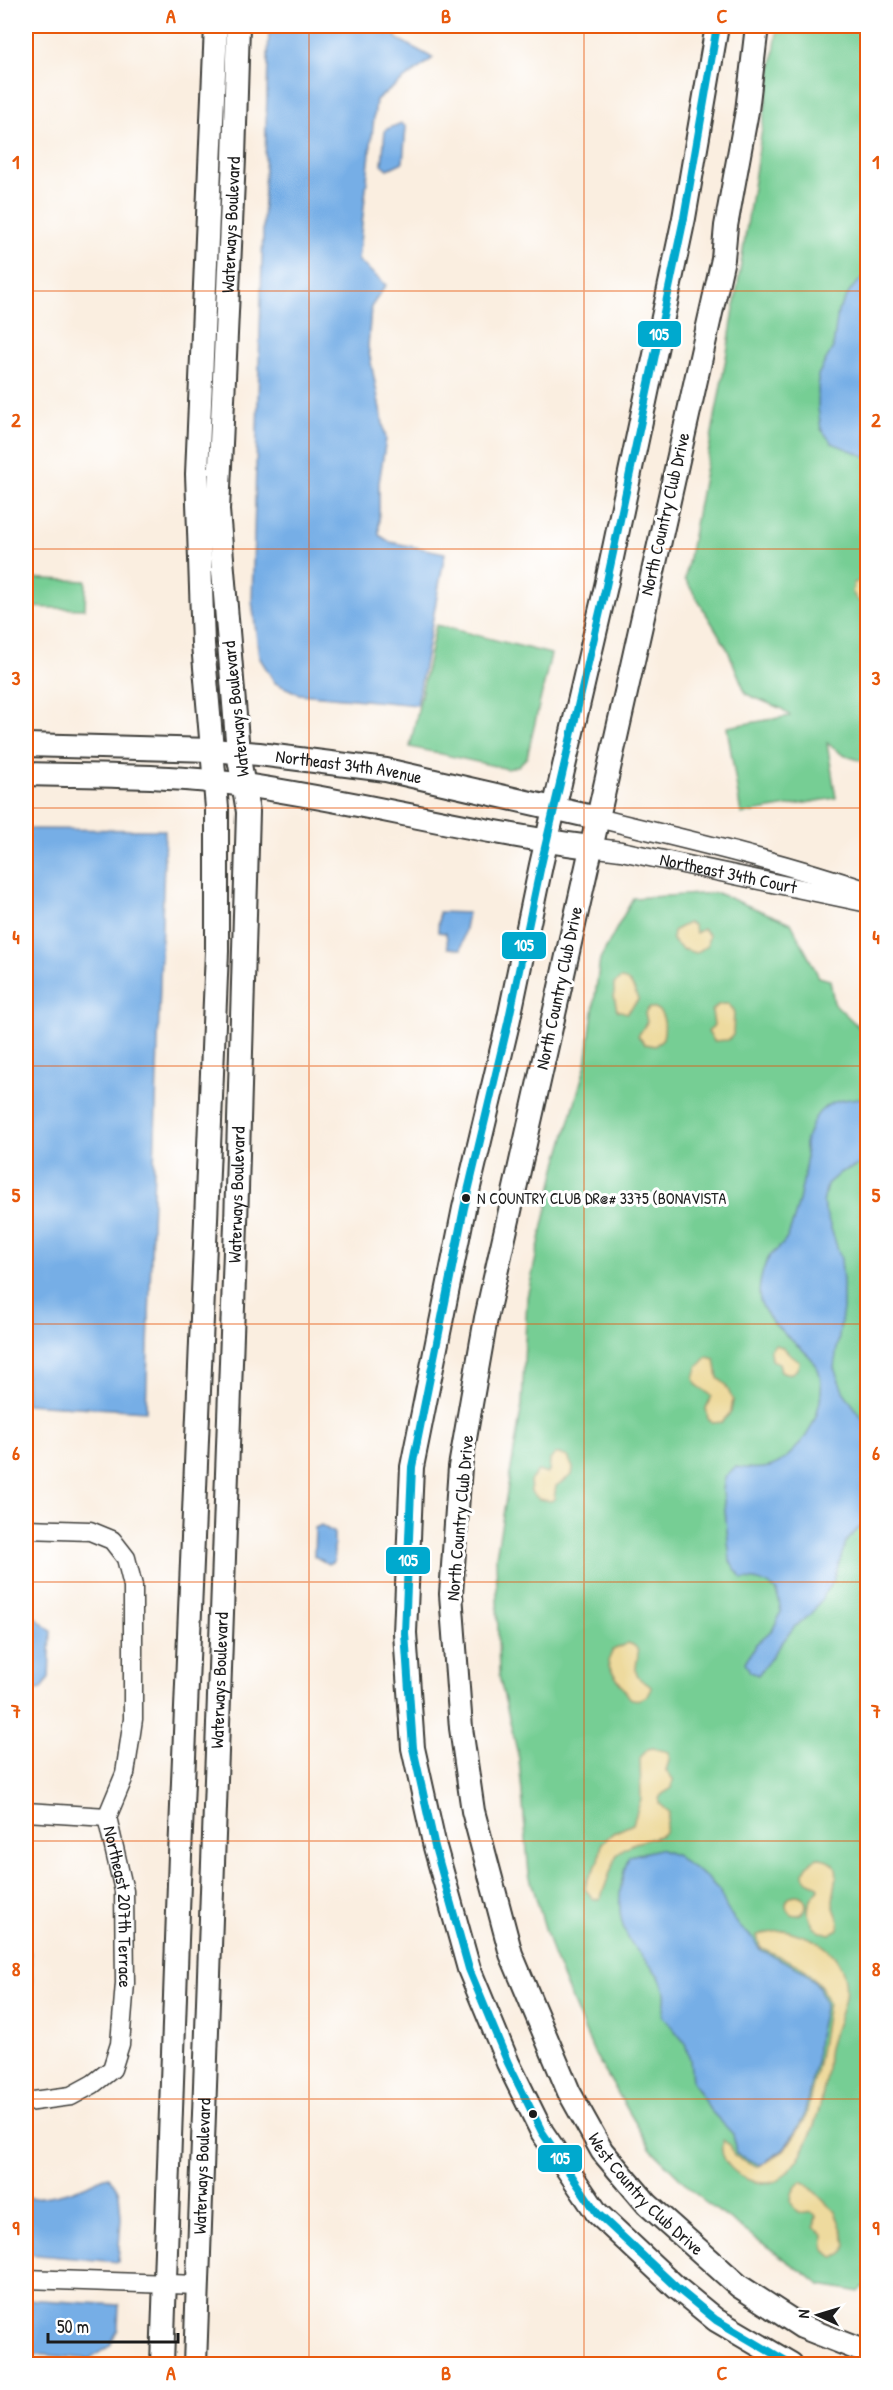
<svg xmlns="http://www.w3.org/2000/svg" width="893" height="2390" font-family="'Patrick Hand',sans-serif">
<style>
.green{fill:#76ce94;stroke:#497558;stroke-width:1.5}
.sand{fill:#eeda9e;stroke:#857b5d;stroke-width:1.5}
.water{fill:#76aee6;stroke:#496581;stroke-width:1.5}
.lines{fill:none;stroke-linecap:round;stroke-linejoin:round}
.minor-casing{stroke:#3d3c39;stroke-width:21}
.tertiary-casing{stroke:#3d3c39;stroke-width:26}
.minor{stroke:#fff;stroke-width:18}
.tertiary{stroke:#fff;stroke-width:22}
.bus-1-casing{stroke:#fff;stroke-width:12}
.bus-1{stroke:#00a9ce;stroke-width:8}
.grid{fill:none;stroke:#e8590c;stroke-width:1.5;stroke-opacity:0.55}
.bus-dot{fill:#1c1c1c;stroke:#fff;stroke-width:2}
.labels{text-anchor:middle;stroke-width:6;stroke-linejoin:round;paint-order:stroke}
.bus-label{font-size:16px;fill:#1c1c1c;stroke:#fff;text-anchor:start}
.street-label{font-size:18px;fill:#1c1c1c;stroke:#fff}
.line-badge{stroke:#fff;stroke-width:2}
.badge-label{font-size:16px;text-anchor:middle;font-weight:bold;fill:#fff}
.neatline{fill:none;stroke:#e8590c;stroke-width:2}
.grid-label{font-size:20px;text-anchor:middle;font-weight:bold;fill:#e8590c}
</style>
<rect width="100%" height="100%" fill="#fff"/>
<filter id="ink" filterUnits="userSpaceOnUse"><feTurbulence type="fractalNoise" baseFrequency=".0167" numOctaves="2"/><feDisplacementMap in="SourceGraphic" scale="12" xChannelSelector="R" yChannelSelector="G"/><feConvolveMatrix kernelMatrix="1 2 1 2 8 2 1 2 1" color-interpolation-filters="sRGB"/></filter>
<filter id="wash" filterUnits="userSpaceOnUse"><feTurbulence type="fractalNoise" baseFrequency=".008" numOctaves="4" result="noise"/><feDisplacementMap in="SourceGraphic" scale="24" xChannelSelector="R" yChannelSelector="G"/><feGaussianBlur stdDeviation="1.35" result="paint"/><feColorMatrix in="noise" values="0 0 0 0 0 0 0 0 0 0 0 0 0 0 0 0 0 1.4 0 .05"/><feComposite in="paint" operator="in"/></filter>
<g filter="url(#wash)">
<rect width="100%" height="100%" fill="#faeee0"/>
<g class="green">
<path d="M778,26H867L868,763L843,755L827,743L836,798L741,814L727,727L790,716L782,709L746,694L727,648L685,579L728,347Z"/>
<path d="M26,578L86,581L85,609L26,607Z"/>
<path d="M436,625L551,654L527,757L518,766L508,769L410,747Z"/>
<path d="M717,893L791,923L819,977L830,980L834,1003L867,1035L868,2282L859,2292L821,2285L702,2200L651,2149L595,2055L553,1955L529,1874L519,1759L499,1676L496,1556L522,1405L527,1297L556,1168L586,1064L600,959L633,898Z"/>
</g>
<g class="sand">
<path d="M867,578H868L867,604L857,600L852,592L854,583Z"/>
<path d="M688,923L693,925L696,933L703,929L709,935L707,946L696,953L682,949L672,940L673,931Z"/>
<path d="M620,979C631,979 635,990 638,1000L627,1013L617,1010L614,996V984Z"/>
<path d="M723,1004H728L734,1010L733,1035L728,1040L714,1041L708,1032L714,1025L712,1011L718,1005Z"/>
<path d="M649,1008C665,1007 666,1025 663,1038L655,1046L645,1044L638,1036L647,1022L645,1013Z"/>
<path d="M775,1345L782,1347L799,1362C798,1373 790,1376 781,1371L779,1363L771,1360L770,1350Z"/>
<path d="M707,1357L715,1359L718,1378L725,1384L733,1400L731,1412L722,1422L714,1423L708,1419L706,1408L712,1396L697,1385L694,1379L697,1368Z"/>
<path d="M555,1454H559L568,1457L573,1468L572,1475L556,1486L554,1499L551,1501L539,1499L531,1492L530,1481L538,1471L547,1474L549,1472L550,1460Z"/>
<path d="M628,1643C647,1648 632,1663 637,1675C639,1681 647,1682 651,1687C650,1698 639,1702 630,1698L609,1667L608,1661L613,1650Z"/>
<path d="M653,1748L669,1752V1760L666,1771L673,1779L672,1788C665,1793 658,1794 659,1803L669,1812L665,1832L662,1835L635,1843L623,1849L616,1856L600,1900L593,1899L585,1889L587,1880L599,1861L602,1843L613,1833L633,1824L641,1799L640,1758L648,1749Z"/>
<path d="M818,1858C847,1859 834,1884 833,1901C833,1912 841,1917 839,1929L830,1934C813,1931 804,1918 810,1901C812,1896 816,1894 819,1889L818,1886C815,1884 811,1883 808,1881C798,1873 809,1861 818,1858Z"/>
<circle cx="796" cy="1905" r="10"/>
<path d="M785,1930C808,1937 828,1942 840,1965C855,1994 836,2020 829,2048C827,2057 828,2066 826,2075C821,2109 809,2155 781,2178C761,2194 713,2168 723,2140L729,2145L734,2156L758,2167L784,2151L805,2120L819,2059L828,2003L821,1986L802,1967L760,1947L757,1935Z"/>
<path d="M802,2181C815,2189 823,2203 835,2211L847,2244C845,2253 842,2256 833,2257C824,2251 823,2246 824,2236L814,2227L816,2216C812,2209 806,2215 799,2213C786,2203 791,2189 802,2181Z"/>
</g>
<g class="water">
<path d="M269,26H396V38L433,58L376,100L358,260L386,285L371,307L368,347L386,439L379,483V535L390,542L445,553L417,705L299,694L275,683L259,657L252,601Z"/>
<path d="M401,123L406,127L403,162L388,169L382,164L385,130Z"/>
<path d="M867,274L868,396C865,402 868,446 867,457L832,443L821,429L818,408V375L833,347L838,311L852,288Z"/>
<path d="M26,829L165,830L146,1411L26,1404Z"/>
<path d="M439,912L468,913L461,949L448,948L446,933L438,932Z"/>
<path d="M863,1098L867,1101V1162L841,1172L827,1184L823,1204L841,1259L843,1282V1309L834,1368L843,1391L867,1425V1519L846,1542L833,1582L812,1613L794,1627L758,1675L750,1672L745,1662L756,1644L773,1629L781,1612L777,1591C766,1582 756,1579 742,1579L730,1561L723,1490L725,1477L735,1467C766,1471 778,1469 799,1445C817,1425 832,1381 811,1358C795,1341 767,1324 760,1300C757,1289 763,1265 770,1256C776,1250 784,1245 788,1236C797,1213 803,1186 806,1161C807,1155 804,1149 805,1143C807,1136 811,1125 815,1118C826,1100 844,1099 863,1098Z"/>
<path d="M321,1525L334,1533V1561L328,1564L314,1556L315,1528Z"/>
<path d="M26,1617L36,1618L51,1631L49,1678L42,1689L32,1691L26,1689Z"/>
<path d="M659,1849L675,1855L707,1878L719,1890L727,1909L740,1927L754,1939L759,1949L802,1970L819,1987L825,2004L818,2036L816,2061L803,2119L784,2149L760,2165L736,2154L733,2134L710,2110L692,2081L690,2060L685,2043L663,2016C664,2009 666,2000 665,1993C662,1970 635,1955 626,1934C615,1909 620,1880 629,1856Z"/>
<path d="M26,1952H30L32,1985L26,2001Z"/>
<path d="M109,2176L119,2192L121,2218L118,2262L26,2254V2198C45,2198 69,2193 87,2185C95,2181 100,2178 109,2176Z"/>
<path d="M26,2299L119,2305L118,2329L110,2346L89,2359L26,2353Z"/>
</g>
</g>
<g filter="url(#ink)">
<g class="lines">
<defs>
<g id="minor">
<path d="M597,818C688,840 779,861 868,891"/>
<path id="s1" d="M590,847L621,851L868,903"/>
<path id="s2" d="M26,1529L90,1531L112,1540L126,1558L133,1586V1719L125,1774L107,1817L124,1891L125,1983L120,2044L112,2069L93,2084L71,2096L26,2102"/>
<path d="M26,1812L107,1817"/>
<path d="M26,2279L198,2285"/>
</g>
<g id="tertiary">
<path d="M717,26L684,218L606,586L541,865L508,1023L464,1208L412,1467L405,1633L413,1748L435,1847L469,1969L508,2063L542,2132L597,2213L677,2288L716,2320L791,2364"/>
<path id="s3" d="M757,26L747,111L726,226L723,259L486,1318L460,1467L451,1594L461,1728L473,1811L511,1954L569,2092L602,2151L647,2204L739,2286L802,2327L868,2353"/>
<path id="s4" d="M26,745L212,750L259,754L386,770L597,818"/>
<path d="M26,774C98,776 172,775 244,785C360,802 474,832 590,847"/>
<path d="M162,2364L180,1855L217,951V808L203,644L197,474L216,26"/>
<path id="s5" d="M195,2364L236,1223L248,812L238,752L218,510L234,158L238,26"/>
</g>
</defs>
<use href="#minor" class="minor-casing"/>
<use href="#tertiary" class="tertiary-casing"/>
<use href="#minor" class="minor"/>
<use href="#tertiary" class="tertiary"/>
<defs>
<path id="bus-1" d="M717,26L684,218L606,586L541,865L508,1023L464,1208L412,1467L405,1633L413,1748L435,1847L469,1969L508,2063L542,2132L597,2213L677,2288L716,2320L791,2364"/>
</defs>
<use href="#bus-1" class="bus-1-casing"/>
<use href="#bus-1" class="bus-1"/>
</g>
</g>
<path class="grid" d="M309,26V2364M584,26V2364M26,291H868M26,549H868M26,808H868M26,1066H868M26,1324H868M26,1582H868M26,1841H868M26,2099H868"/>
<g class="bus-dot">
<circle cx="466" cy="1198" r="5"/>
<circle cx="533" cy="2114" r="5"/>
</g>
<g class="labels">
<g class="bus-label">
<text x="477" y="1204">N COUNTRY CLUB DR@# 3375 (BONAVISTA</text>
</g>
<g class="street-label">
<text dy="6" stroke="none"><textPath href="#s5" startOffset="2142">Waterways Boulevard</textPath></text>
<text transform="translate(665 514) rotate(-77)" y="6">North Country Club Drive</text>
<text transform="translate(236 709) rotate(-96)" y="6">Waterways Boulevard</text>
<text dy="6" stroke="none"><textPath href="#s4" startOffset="324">Northeast 34th Avenue</textPath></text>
<text dy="6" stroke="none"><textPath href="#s1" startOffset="141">Northeast 34th Court</textPath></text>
<text transform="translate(559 988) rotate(-78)" y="6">North Country Club Drive</text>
<text dy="6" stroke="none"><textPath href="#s5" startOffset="1170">Waterways Boulevard</textPath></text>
<text transform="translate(460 1518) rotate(-85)" y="6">North Country Club Drive</text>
<text dy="6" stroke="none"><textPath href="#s5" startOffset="684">Waterways Boulevard</textPath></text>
<text dy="6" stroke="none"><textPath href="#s2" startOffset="466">Northeast 207th Terrace</textPath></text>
<text dy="6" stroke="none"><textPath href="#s5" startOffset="198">Waterways Boulevard</textPath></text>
<text dy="6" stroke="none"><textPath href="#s3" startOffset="2244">West Country Club Drive</textPath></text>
</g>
</g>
<g class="line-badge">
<rect x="637" y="320" width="45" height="28" rx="6" fill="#00a9ce"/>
<rect x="501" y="931" width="46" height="29" rx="6" fill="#00a9ce"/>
<rect x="385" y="1546" width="46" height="29" rx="6" fill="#00a9ce"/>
<rect x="537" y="2144" width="46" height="29" rx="6" fill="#00a9ce"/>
</g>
<g class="badge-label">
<text x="659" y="340">105</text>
<text x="524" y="951">105</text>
<text x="408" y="1566">105</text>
<text x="560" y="2164">105</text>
</g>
<rect width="893" height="2390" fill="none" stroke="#fff" stroke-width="66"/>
<g transform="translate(818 2315) rotate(274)" stroke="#ffffff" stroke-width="4.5" paint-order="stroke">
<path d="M0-4.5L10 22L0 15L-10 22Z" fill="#1c1c1c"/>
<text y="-9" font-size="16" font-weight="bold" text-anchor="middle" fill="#1c1c1c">N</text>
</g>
<path d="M48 2333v9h130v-9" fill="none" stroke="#1c1c1c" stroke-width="3"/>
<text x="57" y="2333" font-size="18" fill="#1c1c1c" stroke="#ffffff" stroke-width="4.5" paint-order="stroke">50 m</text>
<rect x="33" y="33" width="827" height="2324" class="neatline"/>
<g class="grid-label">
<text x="171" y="23">A</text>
<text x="446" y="23">B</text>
<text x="722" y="23">C</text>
<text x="16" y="169">1</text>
<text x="876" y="169">1</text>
<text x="16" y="427">2</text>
<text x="876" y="427">2</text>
<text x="16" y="685">3</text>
<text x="876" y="685">3</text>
<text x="16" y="944">4</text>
<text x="876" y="944">4</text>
<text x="16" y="1202">5</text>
<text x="876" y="1202">5</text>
<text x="16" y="1460">6</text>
<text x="876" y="1460">6</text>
<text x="16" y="1718">7</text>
<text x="876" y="1718">7</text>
<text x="16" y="1976">8</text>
<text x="876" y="1976">8</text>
<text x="16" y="2235">9</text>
<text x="876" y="2235">9</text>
<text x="171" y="2380">A</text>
<text x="446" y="2380">B</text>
<text x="722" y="2380">C</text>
</g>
</svg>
